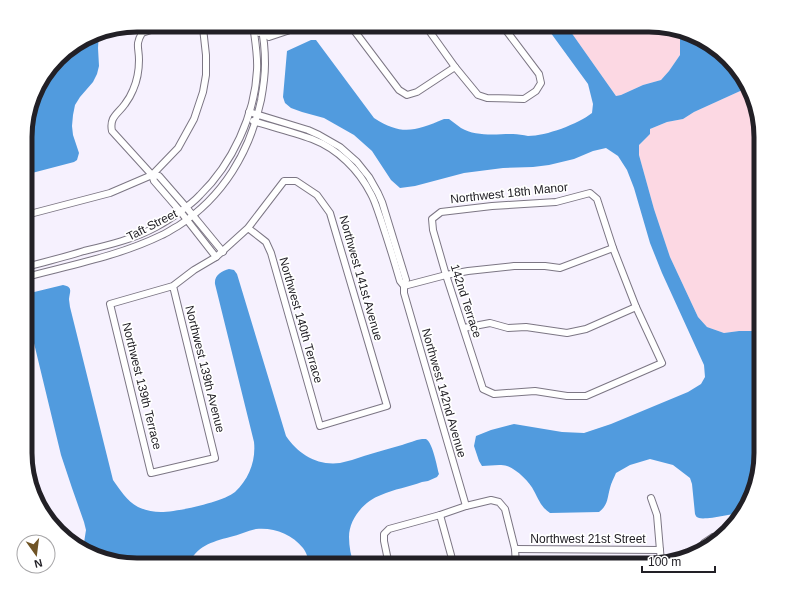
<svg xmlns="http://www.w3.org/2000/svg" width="786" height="590" font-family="Arial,sans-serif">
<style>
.green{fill:#fcd8e3}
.water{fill:#519bde}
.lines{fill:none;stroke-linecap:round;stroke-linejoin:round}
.minor-casing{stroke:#7c7684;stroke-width:8}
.minor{stroke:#fff;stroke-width:6}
.labels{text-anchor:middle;stroke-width:3.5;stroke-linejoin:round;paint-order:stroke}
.street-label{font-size:12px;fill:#222026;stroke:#fff}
.rim{fill:none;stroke:#222026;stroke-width:5}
</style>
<rect width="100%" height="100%" fill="#f6f1fe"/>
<g class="green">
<path d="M566,25H656L680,31V55L669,71L661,80L643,85L621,95L616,96Z"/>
<path d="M749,87L761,137V331H739L724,333L707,327L698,317L670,257L654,209L639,155V145L650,134V129L667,122L683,119L694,112Z"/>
</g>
<g class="water">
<path d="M545,25H566L616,96L621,95L643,85L661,80L669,71L680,55V31L692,33L723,53L749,87L694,112L683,119L667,122L650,129V134L639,145V155L654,209L670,257L698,317L707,327L724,333L739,331H761V460L753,496L742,512C734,514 706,520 699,518C696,517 696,516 695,514L692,484L690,478L673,465L650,459L630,465L616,473C614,478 611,483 610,488C607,499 608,505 599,512L550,513C541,507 539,500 534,491C530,482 516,469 507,466C500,464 490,466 482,466L479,461L474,446L476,436L491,430L514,424L562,432L584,433L611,424L688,392L701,384L705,377L704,365L662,273L650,243L634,188L627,170L618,156L606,148L593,151L574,159L549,165L533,167L503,168L464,173L415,186L400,188L391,180L372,151L354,135L324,118L302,112L291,108L285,103L283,97L287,51L311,40H316L374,118C402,136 415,131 444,119H449C453,122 457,125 461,128C476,137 497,134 513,134C518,134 523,135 528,136C546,136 578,124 592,113L593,104L588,84Z"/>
<path d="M99,32L98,48L99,66L97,74L93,82L80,97L75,105L73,115L72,126L73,135L79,153L77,160L74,162L32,173H26V122L40,81L63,53Z"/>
<path d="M229,269L234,270L237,274L286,436C298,454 317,466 340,463C348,461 356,459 364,456C376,452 389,449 402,445C409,443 415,440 422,439C424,439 425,439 426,439C433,443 437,467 439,474L437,477L428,481L422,482C409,487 394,489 381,495C364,501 349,519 349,537C349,547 351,556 354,565H310C308,559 307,553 303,548C292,534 273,527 256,529C247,531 239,535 230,537C211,542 197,546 188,565H130L94,557L83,549L86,530L84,522L72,488L61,455L33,339L26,312V294L63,285C73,287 70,291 69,299C69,300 70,306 70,307L113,480C120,490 127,501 138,507C145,510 153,512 161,512C177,512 223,502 235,492C249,479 256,461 254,442L215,284C214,275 222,271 229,269Z"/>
</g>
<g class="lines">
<defs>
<g id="minor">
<path d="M166,25L142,33C135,45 139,47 139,60C139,70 137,81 133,90C131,95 128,100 125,104C118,114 109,117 112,131L152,175L154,181L180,211L216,257"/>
<path d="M350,25L399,90L407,95L417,92L455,67L478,95L487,98L524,99L536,91L541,83L539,74L502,25"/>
<path d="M425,25L455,67"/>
<path d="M259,33L284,25"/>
<path d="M263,33L269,37L287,31L300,25"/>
<path d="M249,112L308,130L319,135L340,147L357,162L369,177L378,193L382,202L406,280L404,286V293L466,506"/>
<path d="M253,121C273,127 293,132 312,139C338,149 359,170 371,194C375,201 377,209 380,217C387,238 394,260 400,281L404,286"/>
<path d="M152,175L159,176L186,207L223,252"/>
<path d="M590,193L597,199L613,248L636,307L662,363L586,396H567L535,391L494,394L483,389L446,275L433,230L432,219L441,212L492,206L556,202Z"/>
<path d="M26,215L110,193L152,175L178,148L194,119L203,92L206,75V55L203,28L201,25"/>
<path d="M26,267C45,262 65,257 84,251C109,245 134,239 156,227C169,220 191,205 200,195C232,164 255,115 257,70C258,56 255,40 253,25"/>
<path d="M26,277C71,265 119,256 162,235C167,233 172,229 178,226C223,197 250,152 261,100C263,89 265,76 265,64C265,51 264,38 261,25"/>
<path d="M173,286L215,458L151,473L110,304L173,286L194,270L216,257L248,228L284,181H296L317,195L330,213L387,406L320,426L271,253L266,242L248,228"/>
<path d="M404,286L446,275L468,271L514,266H545L560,268L613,248"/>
<path d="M464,328L490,323L508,328L526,327L567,333L586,329L636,307"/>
<path d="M651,498L657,515L661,562"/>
<path d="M440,515L451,555L453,565"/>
<path d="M515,549L660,550"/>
<path d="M703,550L704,543L713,537L723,535"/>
<path d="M255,565L260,563L266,565"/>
<path d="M389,565L384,541V534L389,529L440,515L466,506L491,500L499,502L505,509L515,549L516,565"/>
</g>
</defs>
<use href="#minor" class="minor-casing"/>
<use href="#minor" class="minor"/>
</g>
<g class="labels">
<g class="street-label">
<text transform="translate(509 193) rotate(-6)" y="4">Northwest 18th Manor</text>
<text transform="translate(152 225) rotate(-27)" y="4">Taft Street</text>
<text transform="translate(361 278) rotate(74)" y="4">Northwest 141st Avenue</text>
<text transform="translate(466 301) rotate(72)" y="4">142nd Terrace</text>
<text transform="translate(301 320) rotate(74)" y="4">Northwest 140th Terrace</text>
<text transform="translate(205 369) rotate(76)" y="4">Northwest 139th Avenue</text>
<text transform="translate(142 386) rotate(76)" y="4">Northwest 139th Terrace</text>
<text transform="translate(444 393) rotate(74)" y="4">Northwest 142nd Avenue</text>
<text x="588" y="543">Northwest 21st Street</text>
</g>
</g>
<path d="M0 0H786V590H0ZM137 32H649A105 105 0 0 1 754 137V453A105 105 0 0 1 649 558H137A105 105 0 0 1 32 453V137A105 105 0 0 1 137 32Z" fill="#fff" fill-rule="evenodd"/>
<path class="rim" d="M137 32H649A105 105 0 0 1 754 137V453A105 105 0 0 1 649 558H137A105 105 0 0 1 32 453V137A105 105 0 0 1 137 32Z"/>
<g transform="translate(36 554) rotate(166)"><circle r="19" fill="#ffffff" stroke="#a7a6a8"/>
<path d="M0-3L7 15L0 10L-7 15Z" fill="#6f5426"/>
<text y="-6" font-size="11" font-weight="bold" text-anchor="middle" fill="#222026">N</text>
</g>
<path d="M642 566v6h73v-6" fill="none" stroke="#222026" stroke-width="2"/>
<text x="648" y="566" font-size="12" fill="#222026" stroke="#ffffff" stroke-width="3" paint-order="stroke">100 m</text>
</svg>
